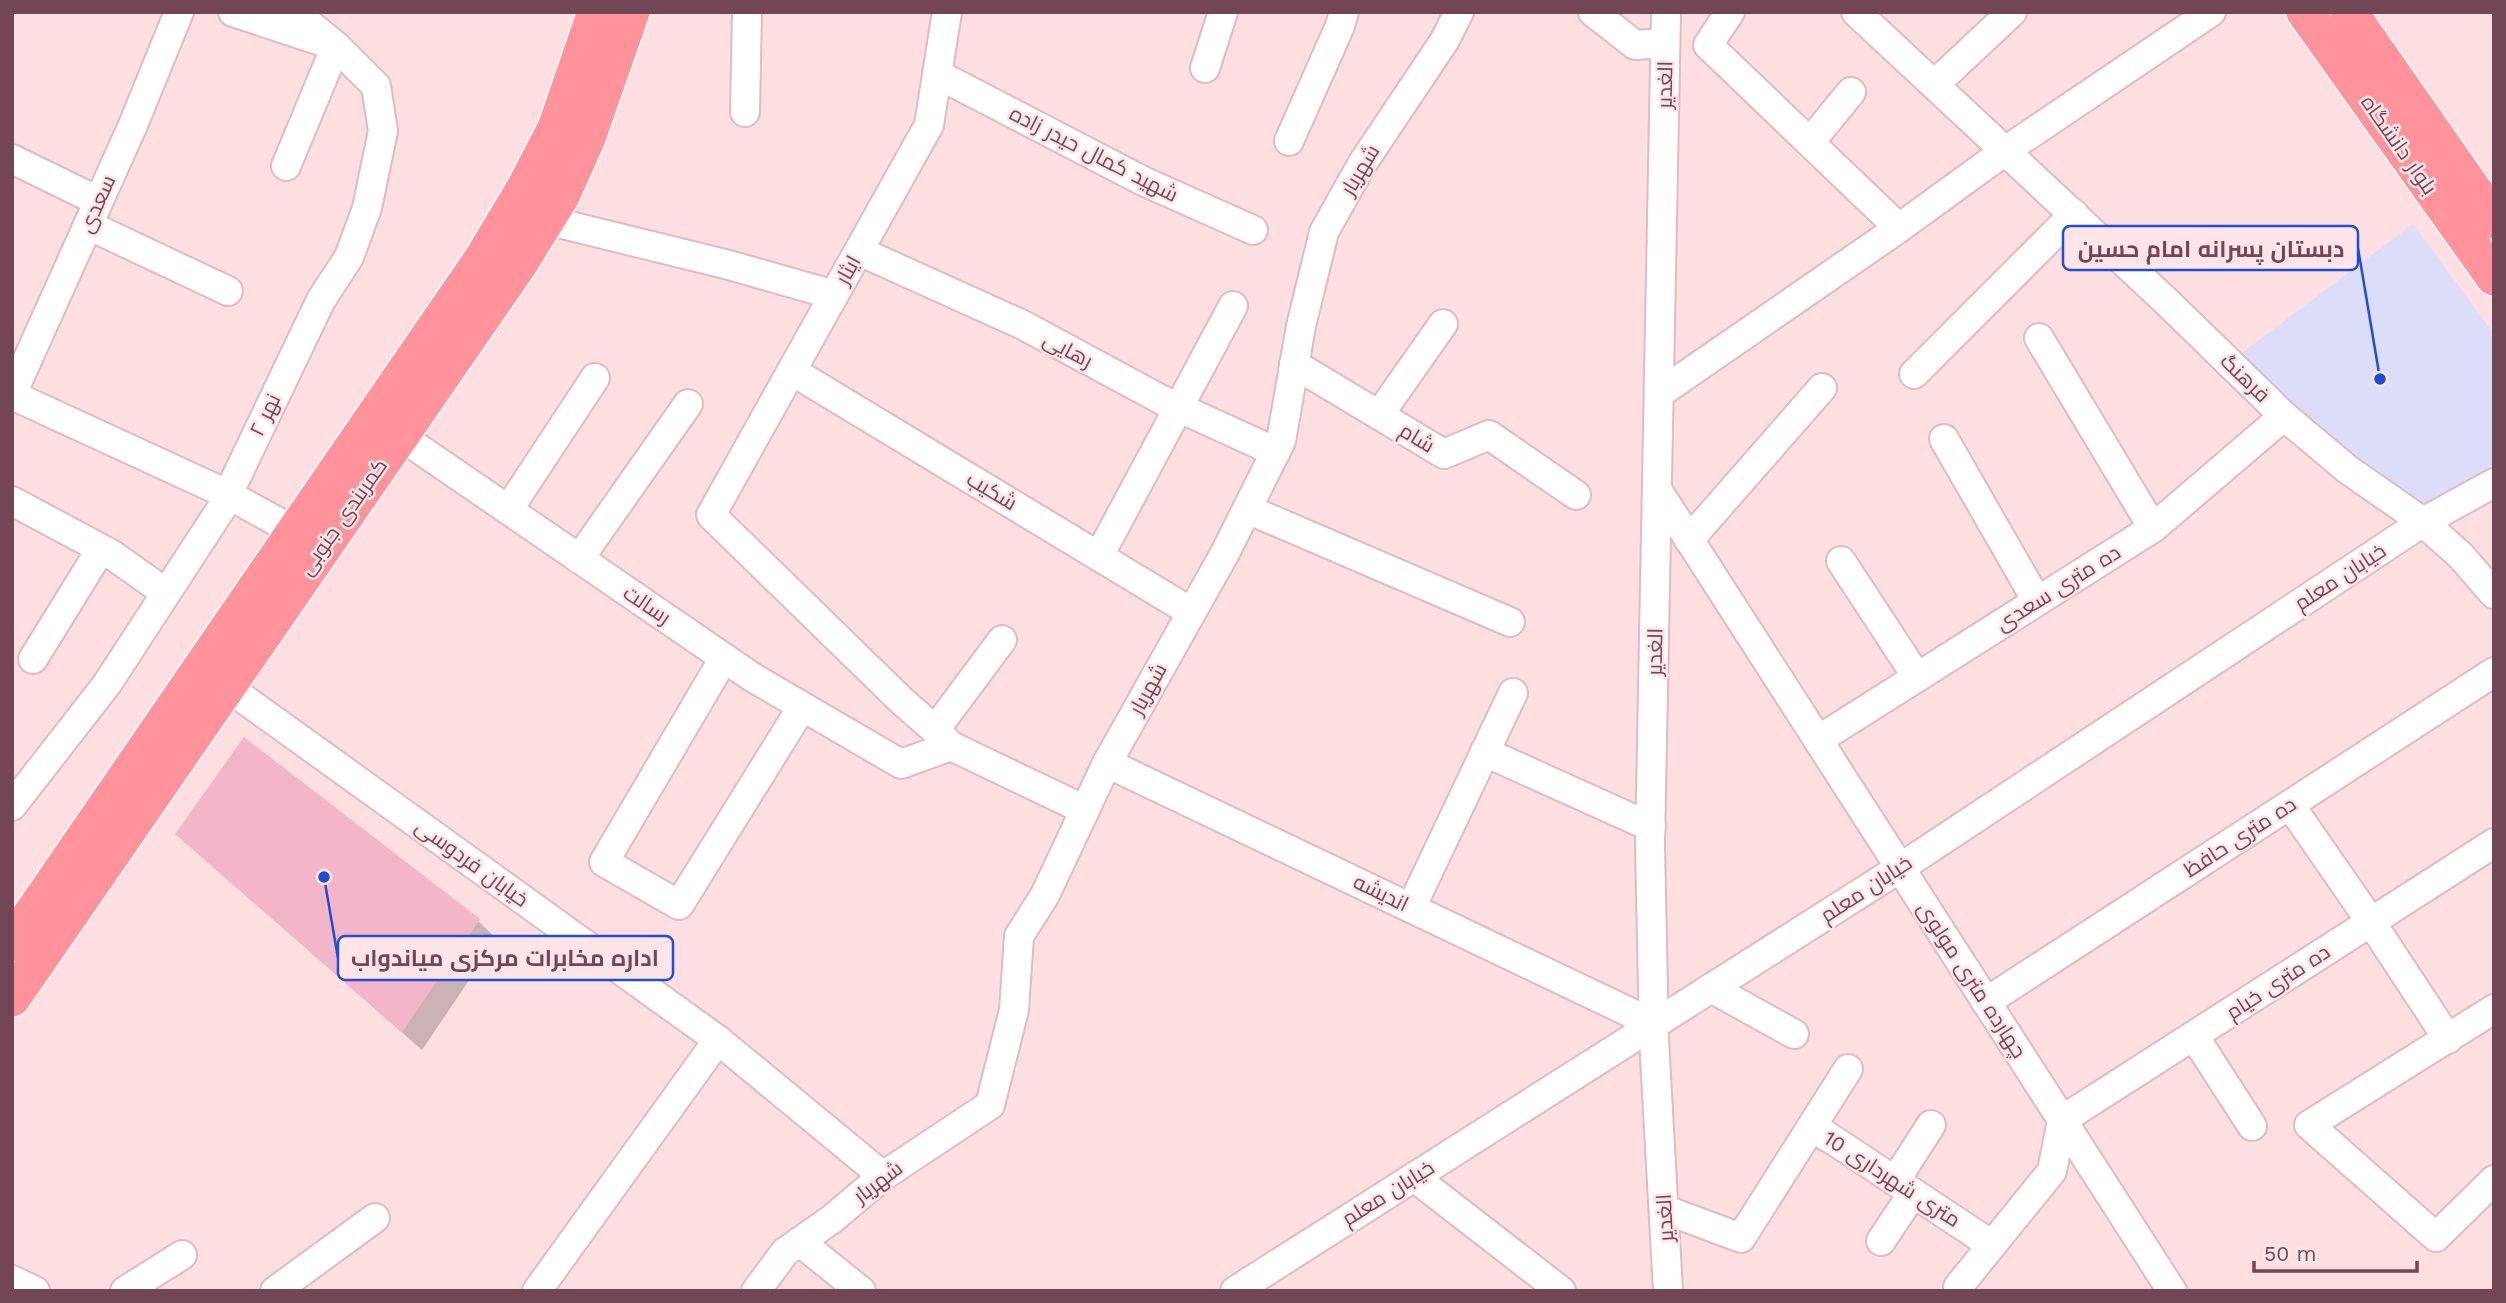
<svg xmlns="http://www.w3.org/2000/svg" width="2506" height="1303" font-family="'Work Sans',Cairo,sans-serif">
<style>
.education{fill:#dbddf9}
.shadow{fill:#0003}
.building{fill:#f3b5c8}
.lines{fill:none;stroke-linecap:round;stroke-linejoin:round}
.minor-casing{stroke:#e1bac3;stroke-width:32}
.major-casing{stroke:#fff;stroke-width:40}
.minor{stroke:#fff;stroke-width:28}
.major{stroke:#ff939b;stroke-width:37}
.labels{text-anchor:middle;stroke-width:5;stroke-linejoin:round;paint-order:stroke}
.street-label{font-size:21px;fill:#734655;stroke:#ffe5e7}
.leader{fill:none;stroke:#1d4ed8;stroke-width:2.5}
.callout-dot{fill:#1d4ed8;stroke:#ffe5e7;stroke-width:2.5}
.callout{fill:#ffe5e7;stroke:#1d4ed8;stroke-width:2.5}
.callout-label{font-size:23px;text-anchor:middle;font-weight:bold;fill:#734655}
</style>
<rect width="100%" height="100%" fill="#fddee1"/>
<path class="education" d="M2413,224L2494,334V465L2429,510L2360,462L2292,404L2242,353Z"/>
<path class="shadow" d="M196,852L478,921L497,939L422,1050Z"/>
<path class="building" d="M244,737L480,919L402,1032L175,834Z"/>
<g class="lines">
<defs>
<g id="minor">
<path d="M233,12L336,46L286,166"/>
<path d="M1593,12L1635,45L1665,43"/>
<path d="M1666,12L1650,845L1654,1039L1668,1291"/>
<path d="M1730,12L1708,45L1899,228"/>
<path d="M1856,12L2167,302L2284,416L2347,469L2423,522L2461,556L2494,594"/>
<path d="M1205,68L1223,12"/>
<path d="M937,74L1143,181L1253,230"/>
<path d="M1935,84L2012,12"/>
<path d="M745,112L747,12"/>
<path d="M1289,141L1340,26L1344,12"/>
<path d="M1810,142L1851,92"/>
<path d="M12,159L98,201"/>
<path d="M546,220L729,265L834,295"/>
<path d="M88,225L228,291"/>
<path d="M859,251L1023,325L1162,400L1276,452"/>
<path d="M2039,338L2153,528"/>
<path d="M1294,364L1444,454L1489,435L1576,495"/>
<path d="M792,371L1191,612"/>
<path d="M1914,374L2074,214"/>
<path d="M1660,393L1899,228L2005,151L2211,12"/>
<path d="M12,394L133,125L179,12"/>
<path d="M12,395L227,494L296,532"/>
<path d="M1379,415L1443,324"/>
<path d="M399,435L752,677L901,764L951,746"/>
<path d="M1944,439L2037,601"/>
<path d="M1658,491L2172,1291"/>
<path d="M12,501L111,554L166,593"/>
<path d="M1247,509L1510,622"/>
<path d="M508,510L595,378"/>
<path d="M1689,540L1822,388"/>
<path d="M1099,556L1233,306"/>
<path d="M579,559L688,404"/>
<path d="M1841,561L1917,677"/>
<path d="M1002,640L935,730L951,746L1085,810"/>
<path d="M724,658L604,862L679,905L802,707"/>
<path d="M33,659L101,549"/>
<path d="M226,686L718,1040L883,1176"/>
<path d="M935,730L902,701L711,515L929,125L947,12"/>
<path d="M1818,740L2153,528L2284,416"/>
<path d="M1485,752L1513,693"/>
<path d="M1107,763L1654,1024"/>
<path d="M2290,805L2371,922L2448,1039"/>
<path d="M12,806L107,684L221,509L321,300L349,257L367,208L383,131L376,86L336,46L294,12"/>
<path d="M1411,908L1485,752L1651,827"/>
<path d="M1711,988L1794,1034"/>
<path d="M1986,1002L2494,672"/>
<path d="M2494,1009L2309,1125L2436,1237L2494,1180"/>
<path d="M2194,1036L2252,1126"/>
<path d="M1827,1137L1812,1126L1848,1069"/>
<path d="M1414,1177L1561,1291"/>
<path d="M1895,1181L1931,1125"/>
<path d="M1666,1210L1741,1238L1812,1126L1992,1245L2052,1171L2062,1120L2494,843"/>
<path d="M1881,1241L1913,1193"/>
<path d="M800,1242L861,1291"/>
<path d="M12,1280L35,1291"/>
<path d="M1958,1287L1992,1245L1978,1236"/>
<path d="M125,1291L182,1255"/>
<path d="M275,1291L375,1218"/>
<path d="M537,1291L718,1040"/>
<path d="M756,1291L785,1252L832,1219L883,1176L990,1105L1014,1010L1019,936L1045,895L1107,763L1225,553L1281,441L1301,326L1324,232L1362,164L1445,40L1459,12"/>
<path d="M1235,1291L1900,868L2423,522L2494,483"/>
</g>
<g id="major">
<path d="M2305,12L2494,277"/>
<path d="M2349,12L2494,220"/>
<path d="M12,943L483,258L526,186L556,128L596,12"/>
<path d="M12,998L519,264L562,194L587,138L631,12"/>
</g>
</defs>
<use href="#minor" class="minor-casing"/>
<use href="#major" class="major-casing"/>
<use href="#minor" class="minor"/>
<use href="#major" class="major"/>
</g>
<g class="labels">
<g class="street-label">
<text transform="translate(1665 85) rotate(-89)" y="7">الغدیر</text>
<text transform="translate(2399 145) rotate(55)" y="7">بلوار دانشگاه</text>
<text transform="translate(1094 154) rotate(27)" y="7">شهید کمال حیدر زاده</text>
<text transform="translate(1360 170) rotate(-59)" y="7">شهریار</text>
<text transform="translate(97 204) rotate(-66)" y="7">سعدی</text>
<text transform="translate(848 270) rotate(-61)" y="7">ایثار</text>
<text transform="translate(1068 350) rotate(28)" y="7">رهایی</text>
<text transform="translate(2245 378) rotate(44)" y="7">فرهنگ</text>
<text transform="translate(265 415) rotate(-64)" y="7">نهر ۲</text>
<text transform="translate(1417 438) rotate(31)" y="7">شام</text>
<text transform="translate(992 491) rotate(31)" y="7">شکیب</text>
<text transform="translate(343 517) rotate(-55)" y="7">کمربندی جنوبی</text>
<text transform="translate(2340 577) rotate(-33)" y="7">خیابان معلم</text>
<text transform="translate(2058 588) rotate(-32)" y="7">ده متری سعدی</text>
<text transform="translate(647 605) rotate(34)" y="7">رسالت</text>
<text transform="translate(1655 652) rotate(-89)" y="7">الغدیر</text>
<text transform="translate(1148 689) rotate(-61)" y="7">شهریار</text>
<text transform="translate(2240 837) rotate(-33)" y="7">ده متری حافظ</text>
<text transform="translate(472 863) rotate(36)" y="7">خیابان فردوسی</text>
<text transform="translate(1866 889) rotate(-33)" y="7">خیابان معلم</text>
<text transform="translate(1381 893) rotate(26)" y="7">اندیشه</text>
<text transform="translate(1972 980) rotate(57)" y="7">چهارده متری مولوی</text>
<text transform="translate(2278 982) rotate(-33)" y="7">ده متری خیام</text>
<text transform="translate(1892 1179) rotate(33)" y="7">10 متری شهرداری</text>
<text transform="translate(878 1182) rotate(-37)" y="7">شهریار</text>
<text transform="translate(1388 1193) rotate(-32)" y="7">خیابان معلم</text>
<text transform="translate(1665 1218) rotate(-93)" y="7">الغدیر</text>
</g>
</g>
<path class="leader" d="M2380 379L2358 248M324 877L338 958"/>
<g class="callout-dot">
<circle cx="2380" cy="379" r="7"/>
<circle cx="324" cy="877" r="7"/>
</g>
<g class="callout">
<rect x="2063" y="226" width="295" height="44" rx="7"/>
<rect x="338" y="936" width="335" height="44" rx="7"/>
</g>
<g class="callout-label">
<text x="2211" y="257">دبستان پسرانه امام حسین</text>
<text x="505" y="966">اداره مخابرات مرکزی میاندواب</text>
</g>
<rect width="2506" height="1303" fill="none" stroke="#734655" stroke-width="28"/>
<path d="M2254 1261v10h163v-10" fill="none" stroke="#734655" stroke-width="3.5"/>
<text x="2264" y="1261" font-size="21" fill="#734655" stroke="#ffe5e7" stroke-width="5" paint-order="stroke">50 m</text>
</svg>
